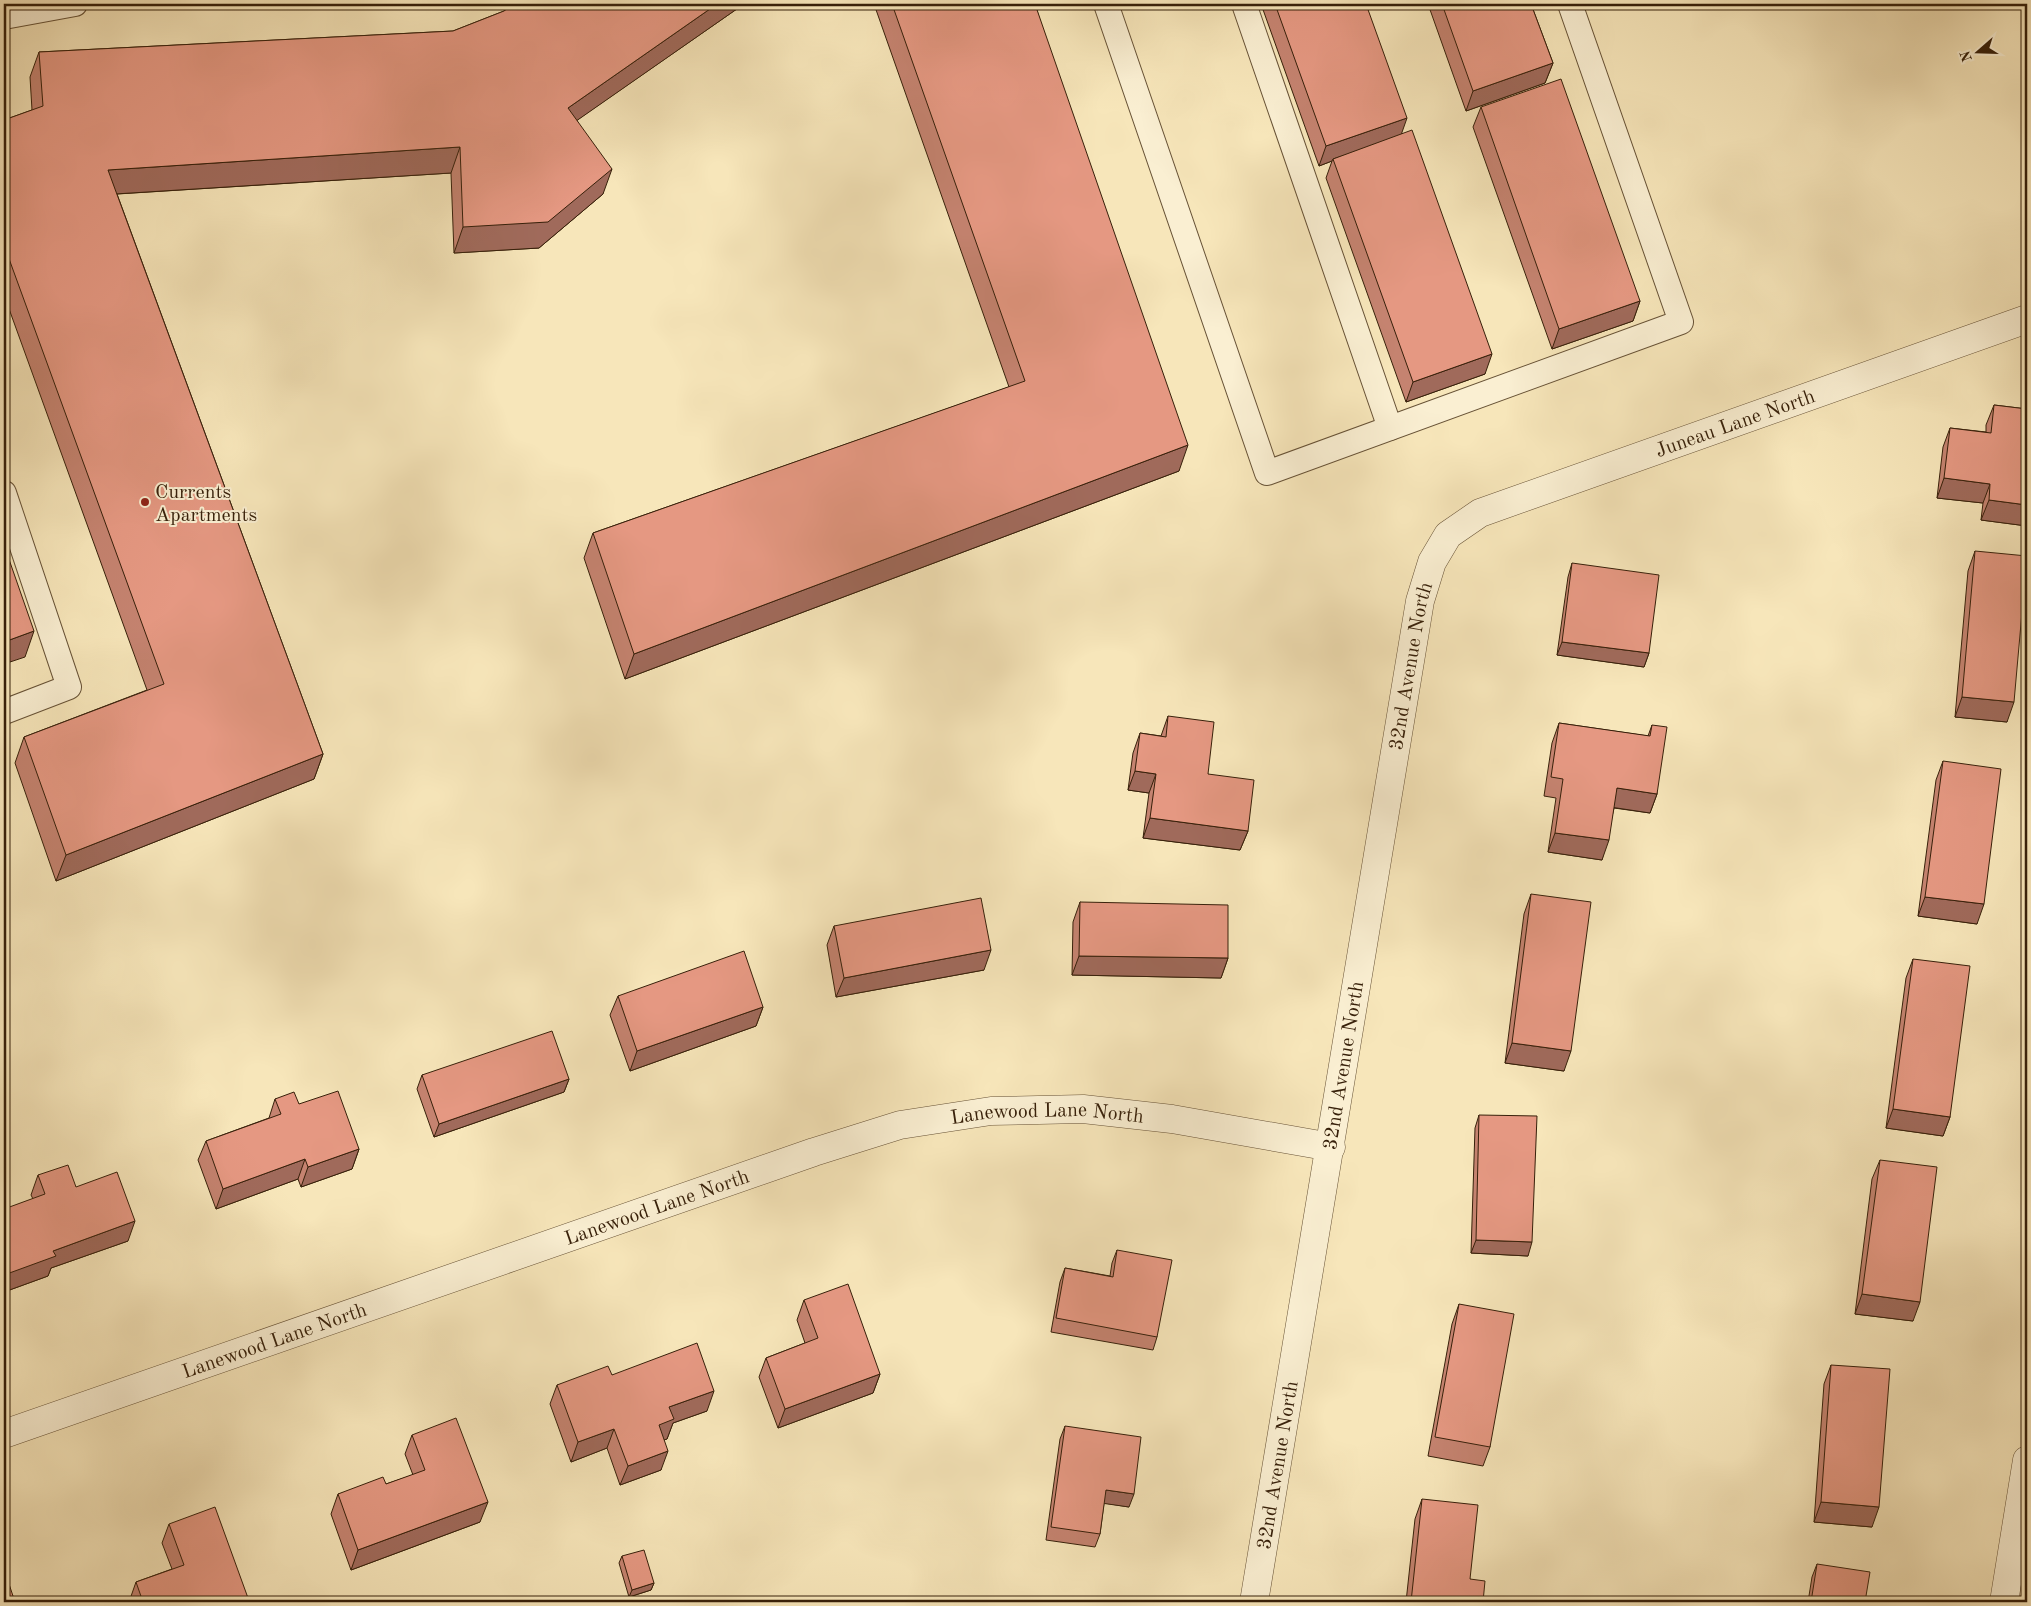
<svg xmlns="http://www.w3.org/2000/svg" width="2031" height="1606" font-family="'Old Standard TT',serif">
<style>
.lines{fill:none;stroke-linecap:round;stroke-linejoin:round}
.service-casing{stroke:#675236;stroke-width:26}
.minor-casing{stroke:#675236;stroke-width:29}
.service{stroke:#faefd2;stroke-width:24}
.minor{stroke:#faefd2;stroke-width:28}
.wall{fill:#c58370;stroke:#37200a}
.shaded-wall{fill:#a06a5b;stroke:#37200a}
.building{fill:#e59882;stroke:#37200a}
.poi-dot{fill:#8f2418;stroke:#faefd2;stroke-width:2}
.labels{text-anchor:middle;stroke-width:4;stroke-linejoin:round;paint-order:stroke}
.street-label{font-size:20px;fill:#37200a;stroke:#faefd2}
.poi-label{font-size:20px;fill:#37200a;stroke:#faefd2;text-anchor:start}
</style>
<rect width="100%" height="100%" fill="#f7e6ba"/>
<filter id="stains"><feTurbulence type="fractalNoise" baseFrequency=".004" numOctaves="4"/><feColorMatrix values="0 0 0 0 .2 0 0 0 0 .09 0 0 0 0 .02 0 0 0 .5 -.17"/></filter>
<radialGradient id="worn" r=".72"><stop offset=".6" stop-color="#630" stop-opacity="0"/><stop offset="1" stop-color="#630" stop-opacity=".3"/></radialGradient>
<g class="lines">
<defs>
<g id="service">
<path d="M1106,4L1267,473L1681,322L1570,4"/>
<path d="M1244,4L1390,428"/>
<path d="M4,17L75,4"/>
<path d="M4,493L69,687L4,712"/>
</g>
<g id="minor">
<path id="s1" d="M4,1434L814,1152L900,1125L991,1111L1083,1109L1172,1119L1331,1147"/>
<path id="s2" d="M1254,1602C1310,1269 1363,935 1420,601L1432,562L1448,535L1480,513L2027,319"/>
<path d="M2004,1602L2027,1460"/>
</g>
</defs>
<use href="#service" class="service-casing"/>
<use href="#minor" class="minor-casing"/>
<use href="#service" class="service"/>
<use href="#minor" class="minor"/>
</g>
<g class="wall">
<path d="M514,4H744L577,120L603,194L539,248L454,253L451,173L117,194L323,754L314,779L56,881L15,763L24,737L147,690L4,295V120L32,110L30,77L39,52L453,31L504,11Z"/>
<path d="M874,4H1035L1179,471L625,679L584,558L593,533L1009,387Z"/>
<path d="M1261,4H1366L1401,134L1485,374L1406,402L1326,178L1332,161L1319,166Z"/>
<path d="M1428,4H1531L1553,63L1545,83L1466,111Z"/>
<path d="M1481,107L1640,301L1633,321L1552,349L1473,127Z"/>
<path d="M1994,405L2027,409V526L1981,520L1983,503L1937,498L1943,447L1950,428L1986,432V425Z"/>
<path d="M1975,551L2007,722L1955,717L1968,571Z"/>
<path d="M1572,563L1649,653L1644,667L1557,655L1568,577Z"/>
<path d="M1168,716L1208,774L1248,831L1240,850L1143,838L1149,793L1128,790L1133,753L1140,733L1161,736Z"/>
<path d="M1559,723L1648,736L1652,725L1657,794L1650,813L1614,808L1602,860L1548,852L1556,798L1544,796L1552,743Z"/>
<path d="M1943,761L1977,924L1918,916L1936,780Z"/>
<path d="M1531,894L1564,1071L1505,1063L1524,914Z"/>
<path d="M1080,902L1228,958L1221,978L1072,975L1073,922Z"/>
<path d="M834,926L984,970L836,997L827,945Z"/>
<path d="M1913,959L1950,1117L1943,1136L1886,1128L1906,978Z"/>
<path d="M618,996L763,1007L756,1026L630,1071L610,1015Z"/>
<path d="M422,1075L569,1079L564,1092L434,1137L417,1089Z"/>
<path d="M275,1099L299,1104L359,1149L352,1169L301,1187L298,1179L216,1209L198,1160L206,1141L269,1118Z"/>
<path d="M1479,1115L1528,1256L1471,1253L1475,1128Z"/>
<path d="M1880,1160L1913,1321L1855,1314L1872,1179Z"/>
<path d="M38,1175L76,1187L128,1241L51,1268L48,1276L4,1292V1210L33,1199L31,1195Z"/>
<path d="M1117,1250L1157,1337L1153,1350L1051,1332L1060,1282L1065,1268L1110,1276L1112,1263Z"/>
<path d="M804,1300L880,1374L873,1393L778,1428L759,1377L766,1358L805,1343L797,1320Z"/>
<path d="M1459,1304L1490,1447L1483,1466L1428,1456L1452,1324Z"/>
<path d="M1831,1365L1872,1527L1814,1522L1824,1384Z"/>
<path d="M612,1375L707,1411L673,1423L667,1439L664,1440L661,1470L620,1485L607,1448L571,1462L550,1404L557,1385Z"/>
<path d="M1065,1426L1129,1507L1104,1503L1100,1534L1095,1547L1046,1540L1060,1439Z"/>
<path d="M412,1435L480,1522L351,1570L331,1514L338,1494L386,1484L413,1475L405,1454Z"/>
<path d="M1422,1499L1470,1579L1483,1602H1406L1415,1519Z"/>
<path d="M169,1524L246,1602H129L136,1582L172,1569L162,1543Z"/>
<path d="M622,1556L654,1583L651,1590L629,1597L619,1563Z"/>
<path d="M1817,1564L1865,1602H1808L1812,1577Z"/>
</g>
<g class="shaded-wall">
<path d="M717,4H744L559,133L568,108Z"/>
<path d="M1553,63L1545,83L1466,111L1473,91Z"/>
<path d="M1407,118L1400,138L1333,159L1332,161L1319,166L1326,146Z"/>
<path d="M460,147L451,173L99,195L108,170Z"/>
<path d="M612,169L603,194L539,248L454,253L463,227Z"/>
<path d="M1640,301L1633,321L1552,349L1559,329Z"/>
<path d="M1492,354L1485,374L1406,402L1413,382Z"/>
<path d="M1188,445L1179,471L625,679L634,654Z"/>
<path d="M1944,478L1990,484L1983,503L1937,498Z"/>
<path d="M1989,500L2027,505V526L1981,520Z"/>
<path d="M34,631L25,657L4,664V642Z"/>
<path d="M1562,642L1649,653L1644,667L1557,655Z"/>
<path d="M1962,697L2014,702L2007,722L1955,717Z"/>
<path d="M323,754L314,779L56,881L66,855Z"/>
<path d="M1135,771L1156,774L1149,793L1128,790Z"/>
<path d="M1617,788L1657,794L1650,813L1610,807Z"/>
<path d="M1150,818L1248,831L1240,850L1143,838Z"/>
<path d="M1555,833L1609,840L1602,860L1548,852Z"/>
<path d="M1925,897L1984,904L1977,924L1918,916Z"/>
<path d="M991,950L984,970L836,997L844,978Z"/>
<path d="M1079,956L1228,958L1221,978L1072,975Z"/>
<path d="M763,1007L756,1026L630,1071L637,1051Z"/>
<path d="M1512,1043L1571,1051L1564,1071L1505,1063Z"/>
<path d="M569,1079L564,1092L434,1137L439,1124Z"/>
<path d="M1893,1109L1950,1117L1943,1136L1886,1128Z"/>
<path d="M359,1149L352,1169L301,1187L308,1167Z"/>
<path d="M305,1159L298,1179L216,1209L223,1189Z"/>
<path d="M135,1221L128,1241L51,1268L48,1276L4,1292V1275L53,1251Z"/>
<path d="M1476,1240L1532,1242L1528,1256L1471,1253Z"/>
<path d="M1862,1294L1920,1302L1913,1321L1855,1314Z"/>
<path d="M880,1374L873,1393L778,1428L785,1409Z"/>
<path d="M714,1391L707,1411L673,1423L667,1439L652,1444L659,1425L669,1407Z"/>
<path d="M614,1429L607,1448L571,1462L578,1442Z"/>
<path d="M668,1451L661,1470L620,1485L628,1466Z"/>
<path d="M1106,1490L1134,1494L1129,1507L1101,1503Z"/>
<path d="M488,1502L480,1522L351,1570L358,1550Z"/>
<path d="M1821,1502L1879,1507L1872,1527L1814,1522Z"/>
<path d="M654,1583L651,1590L629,1597L632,1590Z"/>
<path d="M248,1598L246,1602H236Z"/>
</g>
<g class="building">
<path d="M514,4H717L568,108L612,169L548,222L463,227L460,147L108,170L323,754L66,855L24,737L164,684L4,245V120L43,106L39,52L453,31L504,11Z"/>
<path d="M892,4H1035L1188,445L634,654L593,533L1025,381Z"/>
<path d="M1275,4H1366L1407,118L1326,146Z"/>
<path d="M1442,4H1531L1553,63L1473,91Z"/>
<path d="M1561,79L1640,301L1559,329L1481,107Z"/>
<path d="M1412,130L1492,354L1413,382L1333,159Z"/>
<path d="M1994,405L2027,409V505L1989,500L1990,484L1944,478L1950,428L1991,433Z"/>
<path d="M4,545L34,631L4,642Z"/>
<path d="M1975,551L2027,556L2014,702L1962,697Z"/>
<path d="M1572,563L1659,575L1649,653L1562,642Z"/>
<path d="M1168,716L1214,722L1208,774L1254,780L1248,831L1150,818L1156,774L1135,771L1140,733L1166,737Z"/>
<path d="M1559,723L1650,736L1652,725L1667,727L1657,794L1617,788L1609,840L1555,833L1563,779L1551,777Z"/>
<path d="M1943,761L2001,769L1984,904L1925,897Z"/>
<path d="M1531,894L1591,902L1571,1051L1512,1043Z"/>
<path d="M981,898L991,950L844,978L834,926Z"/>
<path d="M1080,902L1228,905V958L1079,956Z"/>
<path d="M744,951L763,1007L637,1051L618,996Z"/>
<path d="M1913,959L1970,966L1950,1117L1893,1109Z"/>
<path d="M552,1031L569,1079L439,1124L422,1075Z"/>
<path d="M338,1091L359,1149L308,1167L305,1159L223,1189L206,1141L281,1114L275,1099L294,1092L299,1104Z"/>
<path d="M1479,1115L1537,1116L1532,1242L1476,1240Z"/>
<path d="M1880,1160L1937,1167L1920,1302L1862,1294Z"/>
<path d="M68,1165L76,1187L117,1172L135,1221L53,1251L56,1256L4,1275V1209L45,1194L38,1175Z"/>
<path d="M1117,1250L1172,1260L1157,1337L1056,1318L1065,1268L1113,1277Z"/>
<path d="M848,1284L880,1374L785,1409L766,1358L818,1338L804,1300Z"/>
<path d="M1459,1304L1514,1314L1490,1447L1435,1437Z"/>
<path d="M697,1343L714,1391L669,1407L674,1419L659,1425L668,1451L628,1466L614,1429L578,1442L557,1385L608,1366L612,1375Z"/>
<path d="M1831,1365L1890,1369L1879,1507L1821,1502Z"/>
<path d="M456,1418L488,1502L358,1550L338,1494L383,1477L386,1484L425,1470L412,1435Z"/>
<path d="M1065,1426L1141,1437L1134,1494L1106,1490L1100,1534L1051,1527Z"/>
<path d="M1422,1499L1478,1505L1470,1579L1485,1581L1483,1602H1411Z"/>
<path d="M215,1507L248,1598L236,1602H143L136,1582L184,1565L169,1524Z"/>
<path d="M644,1550L654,1583L632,1590L622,1556Z"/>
<path d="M1817,1564L1870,1572L1865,1602H1811Z"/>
<path d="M8,1581L15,1602H4V1583Z"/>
</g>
<circle class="poi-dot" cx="145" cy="502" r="5"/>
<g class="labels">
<g class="street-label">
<text dy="7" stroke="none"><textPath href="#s2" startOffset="1396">Juneau Lane North</textPath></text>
<text dy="7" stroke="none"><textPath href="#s2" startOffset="949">32nd Avenue North</textPath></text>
<text dy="7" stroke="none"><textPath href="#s2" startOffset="544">32nd Avenue North</textPath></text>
<text dy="7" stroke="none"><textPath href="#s1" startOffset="1096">Lanewood Lane North</textPath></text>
<text dy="7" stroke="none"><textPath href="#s1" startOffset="691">Lanewood Lane North</textPath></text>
<text dy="7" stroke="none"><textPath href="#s1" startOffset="286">Lanewood Lane North</textPath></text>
<text dy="7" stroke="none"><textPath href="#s2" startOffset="139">32nd Avenue North</textPath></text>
</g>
<g class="poi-label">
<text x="155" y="498">Currents<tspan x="155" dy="23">Apartments</tspan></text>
</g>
</g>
<rect width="2031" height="1606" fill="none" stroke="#f7e6ba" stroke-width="20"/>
<rect x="5" y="5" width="2021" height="1596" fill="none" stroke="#37200a" stroke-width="2.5"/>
<rect x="10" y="10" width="2011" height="1586" fill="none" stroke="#37200a"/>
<g transform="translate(1978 52) rotate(250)" stroke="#faefd2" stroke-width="4" paint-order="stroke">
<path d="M0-4L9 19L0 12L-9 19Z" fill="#37200a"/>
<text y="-8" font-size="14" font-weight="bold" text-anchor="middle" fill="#37200a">N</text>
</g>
<rect width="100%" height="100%" filter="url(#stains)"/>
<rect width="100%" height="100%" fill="url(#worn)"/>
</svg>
